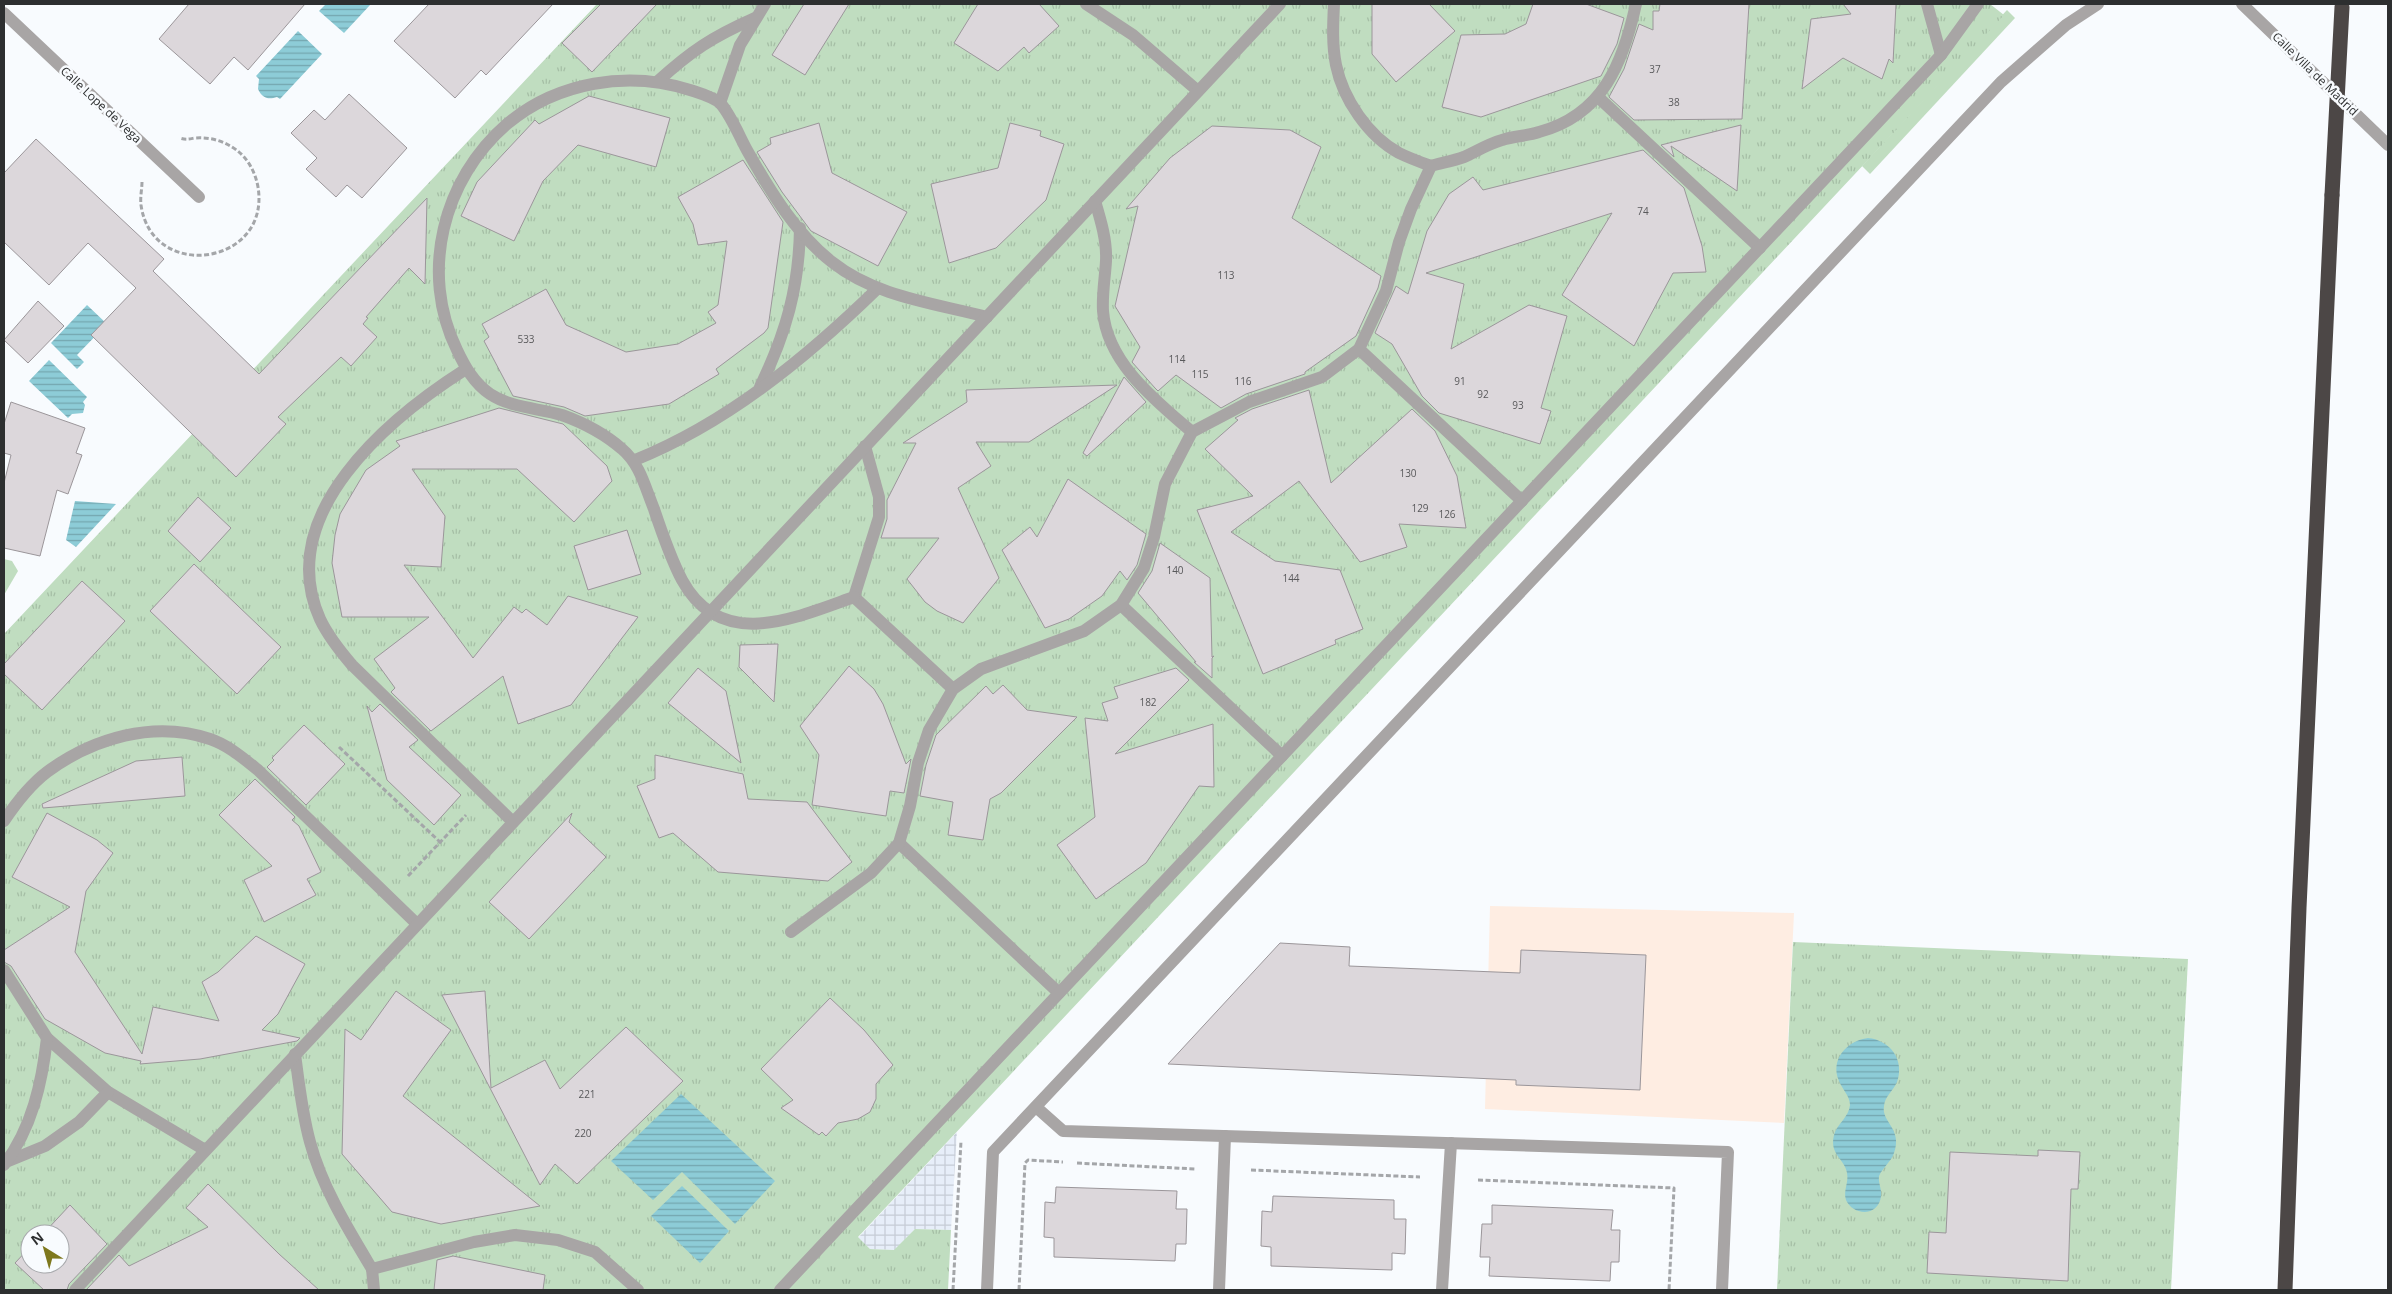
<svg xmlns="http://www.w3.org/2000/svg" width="2392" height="1294" font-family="'Open Sans',sans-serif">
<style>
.commercial{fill:#feede2}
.industrial{fill:url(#industrial-grid)}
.grass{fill:#c0ddc0}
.park{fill:url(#park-tufts);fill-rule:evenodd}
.water{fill:url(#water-rules)}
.building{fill:#dcd7db;stroke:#9b969a}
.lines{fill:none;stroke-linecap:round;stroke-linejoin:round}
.path{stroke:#a4a6a9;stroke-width:3;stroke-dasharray:5 2.5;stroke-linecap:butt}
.minor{stroke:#a8a5a5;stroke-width:12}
.highway{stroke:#4c4746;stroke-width:15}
.highway-bridge{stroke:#4c4746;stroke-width:15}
.labels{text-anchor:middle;stroke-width:5;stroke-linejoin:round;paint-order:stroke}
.number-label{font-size:10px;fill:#59595b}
.street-label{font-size:12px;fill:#2d2f30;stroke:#f8fbfe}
</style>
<defs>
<pattern id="industrial-grid" width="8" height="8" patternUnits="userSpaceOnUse" patternTransform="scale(1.25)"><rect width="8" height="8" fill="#e7eef9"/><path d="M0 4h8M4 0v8" fill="none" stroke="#c6ccd6"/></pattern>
<pattern id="park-tufts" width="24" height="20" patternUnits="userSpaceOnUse" patternTransform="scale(1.25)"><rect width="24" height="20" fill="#c0ddc0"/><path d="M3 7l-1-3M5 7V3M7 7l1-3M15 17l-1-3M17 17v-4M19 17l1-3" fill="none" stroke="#a5bea5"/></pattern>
<pattern id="water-rules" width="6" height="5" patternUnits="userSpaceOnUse" patternTransform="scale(1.25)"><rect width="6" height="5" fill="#8dccd7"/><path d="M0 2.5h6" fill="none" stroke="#74a6af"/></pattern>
</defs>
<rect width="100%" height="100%" fill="#f8fbfe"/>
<path class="commercial" d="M1490,906L1794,913L1784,1123L1485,1109Z"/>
<path class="industrial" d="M957,1132L951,1230L915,1229L895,1250L870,1249L858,1238Z"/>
<g class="grass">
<path d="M2007,10L2015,18L1870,174L1862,166Z"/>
<path d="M4,559L12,561L18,571L4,595Z"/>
</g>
<g class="park">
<path d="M597,4H1990L2004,15L858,1237L870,1249L894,1250L915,1229L951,1230L948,1290H4V634ZM30,1234H60V1264H30Z"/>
<path d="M1793,942L2188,959L2171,1290H1777Z"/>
</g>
<g class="water">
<path d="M326,4H371L344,33L319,11Z"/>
<path d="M298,31L322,54L280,99L277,97C268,100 262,98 258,89L259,79L256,76Z"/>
<path d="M87,305L107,324L77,355L84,362L77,369L51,343Z"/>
<path d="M49,360L87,397L83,402L85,405L83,413L72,414L68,418L29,381Z"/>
<path d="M75,501L116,504L76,547L66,540Z"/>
<path d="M1868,1038C1890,1040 1905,1060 1897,1082C1893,1091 1885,1096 1884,1106C1881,1122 1903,1129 1894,1153C1891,1162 1883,1167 1879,1176C1878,1183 1882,1189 1881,1196C1879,1217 1853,1216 1846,1200C1843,1190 1849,1183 1847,1173C1845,1159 1829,1155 1834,1135C1837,1124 1849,1117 1850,1105C1850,1096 1842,1089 1839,1081C1830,1060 1846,1041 1868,1038Z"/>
<path d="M681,1094L775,1181L735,1224L682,1172L653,1200L611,1161Z"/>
<path d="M682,1186L729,1231L700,1263L651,1216Z"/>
</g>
<g class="building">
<path d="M189,4H305L248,70L234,57L210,84L159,39Z"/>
<path d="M429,4H553L486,75L481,70L455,98L394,41Z"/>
<path d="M601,4H657L592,72L562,43Z"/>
<path d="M804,4H849L805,75L772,55Z"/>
<path d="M978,4H1039L1059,26L1029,53L1024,47L998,71L954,43Z"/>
<path d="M1372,4H1429L1455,31L1396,82L1372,54Z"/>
<path d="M1533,4H1586L1624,18L1617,44L1601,76L1481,117L1442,107L1461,35L1505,34L1526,24Z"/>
<path d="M1660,4H1749L1742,119L1634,120L1609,97L1624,69L1639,24L1653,30V11H1659Z"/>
<path d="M1843,4H1896L1893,63L1889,59L1882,79L1843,58L1802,89L1811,19L1851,14Z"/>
<path d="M349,94L407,148L362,198L347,185L336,197L306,169L317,158L291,133L314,110L325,120Z"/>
<path d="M589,96L670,118L656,167L578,145L543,181L514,241L461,216L477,182L535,120L539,124Z"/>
<path d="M819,123L832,173L907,212L878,266L811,231L782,192L757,152L771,144L770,138Z"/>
<path d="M1010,123L1041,131L1040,136L1064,144L1046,200L996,248L949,263L931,184L998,168Z"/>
<path d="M1741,125L1737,191L1671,146L1674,157L1661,145Z"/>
<path d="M1212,126L1290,130L1321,147L1292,218L1381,276L1378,288L1356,336L1305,372V374L1246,394L1221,408L1176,375L1158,391L1155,388L1132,362L1140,347L1115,306L1138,206L1126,209L1170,158Z"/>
<path d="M36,139L164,259L153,271L259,374L427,198L425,284L409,268L366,317L368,318L363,324L377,337L351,366L341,357L278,417L286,424L236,477L91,335L136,288L88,243L49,285L4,242V173Z"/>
<path d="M1643,150L1684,188L1702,246L1706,272L1673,273L1634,346L1562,295L1612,213L1426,273L1464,284L1451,349L1529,305L1567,316L1541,408L1551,411L1540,444L1439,413L1422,396L1392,344L1375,333L1396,286L1408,294L1427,231L1449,194L1473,177L1483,190Z"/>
<path d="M743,160L783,222L768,328L764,333L716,369L719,374L669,404L585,416L564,407L513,396L484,341L489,337L482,324L546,289L566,325L626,352L678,344L716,323L708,312L718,305L727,241L698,245L693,224L678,197Z"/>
<path d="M38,301L64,326L28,363L4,340Z"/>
<path d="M1124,377L1146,402L1087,456L1083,453Z"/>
<path d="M1117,385L1029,442H976L991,466L958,488L999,578L963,623L937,611L925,602L907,579L939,538H881L887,519V500L916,443H903L967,402L966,390Z"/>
<path d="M1309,390L1331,483L1412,409L1435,431L1457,476L1466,528L1399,524L1407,547L1360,562L1299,481L1231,532L1275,561L1340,570L1363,629L1335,640L1336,644L1263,674L1197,510L1253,496L1205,449L1238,420L1235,418L1252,409Z"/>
<path d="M11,402L85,428L76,453L82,455L68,494L57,490L40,556L4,548V483L11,455L4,453V424Z"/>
<path d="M499,408L563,424L607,466L612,481L574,522L517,469H412L445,516L441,567L404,565L473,658L514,607L522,613L526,609L547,625L568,596L638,617L571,705L518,724L503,676L431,731L391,692L395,688L374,659L429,617H342L332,563L335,535L340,514L366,470L400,446L396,441Z"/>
<path d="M1068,479L1146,534L1137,565L1127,580L1120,571L1102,596L1069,619L1045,628L1002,550L1030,527L1037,537Z"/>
<path d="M198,497L231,528L200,562L168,531Z"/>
<path d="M627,530L641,574L588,590L574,546Z"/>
<path d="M1160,543L1210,578L1212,657L1214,656L1212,658V678L1194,662H1196L1138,593L1152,571Z"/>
<path d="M194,564L281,647L237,694L150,611Z"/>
<path d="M82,581L125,621L42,710L4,674V664Z"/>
<path d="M778,644L774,702L739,667L740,645Z"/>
<path d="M849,666L874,689L883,704L906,764L911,759L904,793L890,791L886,816L812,805L819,755L800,726Z"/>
<path d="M698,668L726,691L741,763L668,703Z"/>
<path d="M1176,668L1189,680L1115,754L1213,724L1214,787L1199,786L1146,863L1096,899L1057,845L1095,817L1085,718L1108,721L1102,703L1118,698L1114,687Z"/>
<path d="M1003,685L1027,710L1077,717L1001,793L990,799L983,840L948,835L953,802L920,796L926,765L936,735L986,686L993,694Z"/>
<path d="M380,704L418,740L409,747L461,795L434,825L387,780L367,706L372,712Z"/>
<path d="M304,725L345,764L306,805L267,767L274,760L272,758Z"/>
<path d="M655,755L743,774L748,799L807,802L852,862L828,881L718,872L673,833L659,838L637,786L655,779Z"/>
<path d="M182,757L185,796L43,808L42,804L136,761Z"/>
<path d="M255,779L295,817L292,820L299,826L321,872L307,879L316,895L264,922L244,880L272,866L219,815Z"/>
<path d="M47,813L97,840L113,853L86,891L75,952L142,1054L153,1007L219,1021L202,982L218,972L256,936L305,964L278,1014L262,1030L300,1038L297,1041L200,1059L140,1064L141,1061L105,1053L45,1019L11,966L4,962V950L70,907L12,877Z"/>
<path d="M572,813L569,822L606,857L529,939L489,902Z"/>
<path d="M1280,943L1350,947L1349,966L1520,973L1521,950L1646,955L1640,1090L1516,1085V1080L1168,1064Z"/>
<path d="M396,991L451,1030L403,1096L540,1206L441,1224L392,1212L342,1154L345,1029L361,1040Z"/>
<path d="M485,991L491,1088L545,1060L560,1089L626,1027L683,1081L577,1184L555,1164L540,1185L442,995Z"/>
<path d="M830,998L864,1030L893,1065L876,1084V1099L870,1112L858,1119L838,1123L826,1136L822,1132L819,1135L781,1108L793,1100L761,1069Z"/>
<path d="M2038,1150L2080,1152L2078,1189H2071L2068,1281L1927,1273L1929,1232L1946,1233L1950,1152L2038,1156Z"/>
<path d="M208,1184L279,1254L319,1290H86L119,1255L129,1266L208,1227L186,1208Z"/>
<path d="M1056,1187L1177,1191L1176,1209H1187L1186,1244H1176L1175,1261L1054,1257V1238L1044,1237L1045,1202L1055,1203Z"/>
<path d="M1273,1196L1394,1200V1219H1406L1405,1254L1392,1253V1270L1271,1266V1247L1261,1246L1262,1211L1272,1212Z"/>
<path d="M70,1205L107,1244L69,1284L67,1290H44L15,1263L30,1247V1264H60V1234H43Z"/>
<path d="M1492,1205L1613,1210L1611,1230H1620L1619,1262H1611L1610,1281L1489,1276L1490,1257H1480L1482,1224H1492Z"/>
<path d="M453,1256L545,1275L543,1290H434L437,1260Z"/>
</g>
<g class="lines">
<g class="path">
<path d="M142,182C142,189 140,197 141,205C152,283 271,265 258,187C255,171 247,156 232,147C221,140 208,137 195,138C189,139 186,140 180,138"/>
<path d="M339,747L440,842"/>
<path d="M408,876L466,815"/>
<path d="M1077,1163L1196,1169"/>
<path d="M1251,1170L1420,1177"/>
<path d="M1478,1180L1674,1188L1669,1290"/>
<path d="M953,1290L961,1141"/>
<path d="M1019,1290L1025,1163L1028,1160L1063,1162"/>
</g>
<g class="minor">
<path d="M1086,4L1133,35L1198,91"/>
<path d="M1334,4C1333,24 1332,45 1336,65C1343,99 1368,136 1399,153C1409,158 1420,162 1431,166"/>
<path d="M1927,4L1941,55"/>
<path d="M2242,4L2388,145"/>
<path d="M4,13L199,197"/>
<path d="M657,82C691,51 712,37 755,18"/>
<path d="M1598,97L1760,248"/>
<path d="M720,103L740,45L765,4"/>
<path d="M1095,201C1101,221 1107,241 1106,261C1105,278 1102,294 1103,311C1107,363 1156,401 1192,432"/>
<path d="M1359,349L1522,501"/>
<path d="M466,369C389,418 273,514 320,619C328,636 340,651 352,665L513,822"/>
<path d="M760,387C786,333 799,288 800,228"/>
<path d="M865,446L879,497V517L854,597L953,689"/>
<path d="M635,460C727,423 806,358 877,289"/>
<path d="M854,597C795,618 721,652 682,580C670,557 662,533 654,509C645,487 640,464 622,449C605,434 584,423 562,415C538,408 511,408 490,394C474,383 465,367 457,350C419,273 443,179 507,124C557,82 628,70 690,90C699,93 714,97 721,104C732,117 740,138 748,152C770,191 797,235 832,262C876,297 934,303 987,317"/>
<path d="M1121,605L1282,756"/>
<path d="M4,821C16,803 30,785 47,772C93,738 154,720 210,739C228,745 243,758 258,770L417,924"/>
<path d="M899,843L1059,993"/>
<path d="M791,932L871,873L899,843L910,806L918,763L929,730L953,689L981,669L1084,631L1121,605L1144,568L1154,537L1165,484L1192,432L1249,402L1322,377L1359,349L1386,291L1399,242L1411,209L1431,166C1441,163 1453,161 1464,157C1477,151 1488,144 1502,140C1514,136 1527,136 1539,132C1603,115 1623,63 1636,4"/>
<path d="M4,970L47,1038L108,1092L205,1150"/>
<path d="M295,1054C299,1084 302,1113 310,1142C322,1187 348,1229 372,1269"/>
<path d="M1036,1107L1063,1131L1728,1152L1722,1290"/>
<path d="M6,1162L45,1146L79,1122L108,1092"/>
<path d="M4,1165C32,1128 42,1083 47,1038"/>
<path d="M75,1290L1280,4"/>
<path d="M374,1290L372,1269L474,1242L515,1235L558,1240L595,1252L638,1290"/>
<path d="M780,1290L1941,55L1978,4"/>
<path d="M987,1290L993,1152L2001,82L2066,25L2098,4"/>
<path d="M1219,1290L1225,1136"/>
<path d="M1442,1290L1451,1143"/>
</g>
<path class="highway" d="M2285,1290L2299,908L2332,195"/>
<path class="highway-bridge" d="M2332,195L2342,7"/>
</g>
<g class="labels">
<g class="number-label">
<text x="1655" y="73">37</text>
<text x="1674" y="106">38</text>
<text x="1643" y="215">74</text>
<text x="1226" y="279">113</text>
<text x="526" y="343">533</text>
<text x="1177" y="363">114</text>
<text x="1200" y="378">115</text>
<text x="1243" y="385">116</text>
<text x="1460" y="385">91</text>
<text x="1483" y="398">92</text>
<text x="1518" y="409">93</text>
<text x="1408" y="477">130</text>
<text x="1420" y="512">129</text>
<text x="1447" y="518">126</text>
<text x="1175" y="574">140</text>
<text x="1291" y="582">144</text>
<text x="1148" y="706">182</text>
<text x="587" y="1098">221</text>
<text x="583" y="1137">220</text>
</g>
<g class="street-label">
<text transform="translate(2315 74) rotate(44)" y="4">Calle Villa de Madrid</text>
<text transform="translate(101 105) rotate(43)" y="4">Calle Lope de Vega</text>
</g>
</g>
<rect width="2392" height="1294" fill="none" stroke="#2d2f30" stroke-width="10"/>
<g transform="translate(45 1249) rotate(323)"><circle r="24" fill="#f8fbfe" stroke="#a7a9ac"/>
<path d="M0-4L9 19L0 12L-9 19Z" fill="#7e781d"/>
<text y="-8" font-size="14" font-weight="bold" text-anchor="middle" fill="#2d2f30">N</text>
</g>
</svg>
